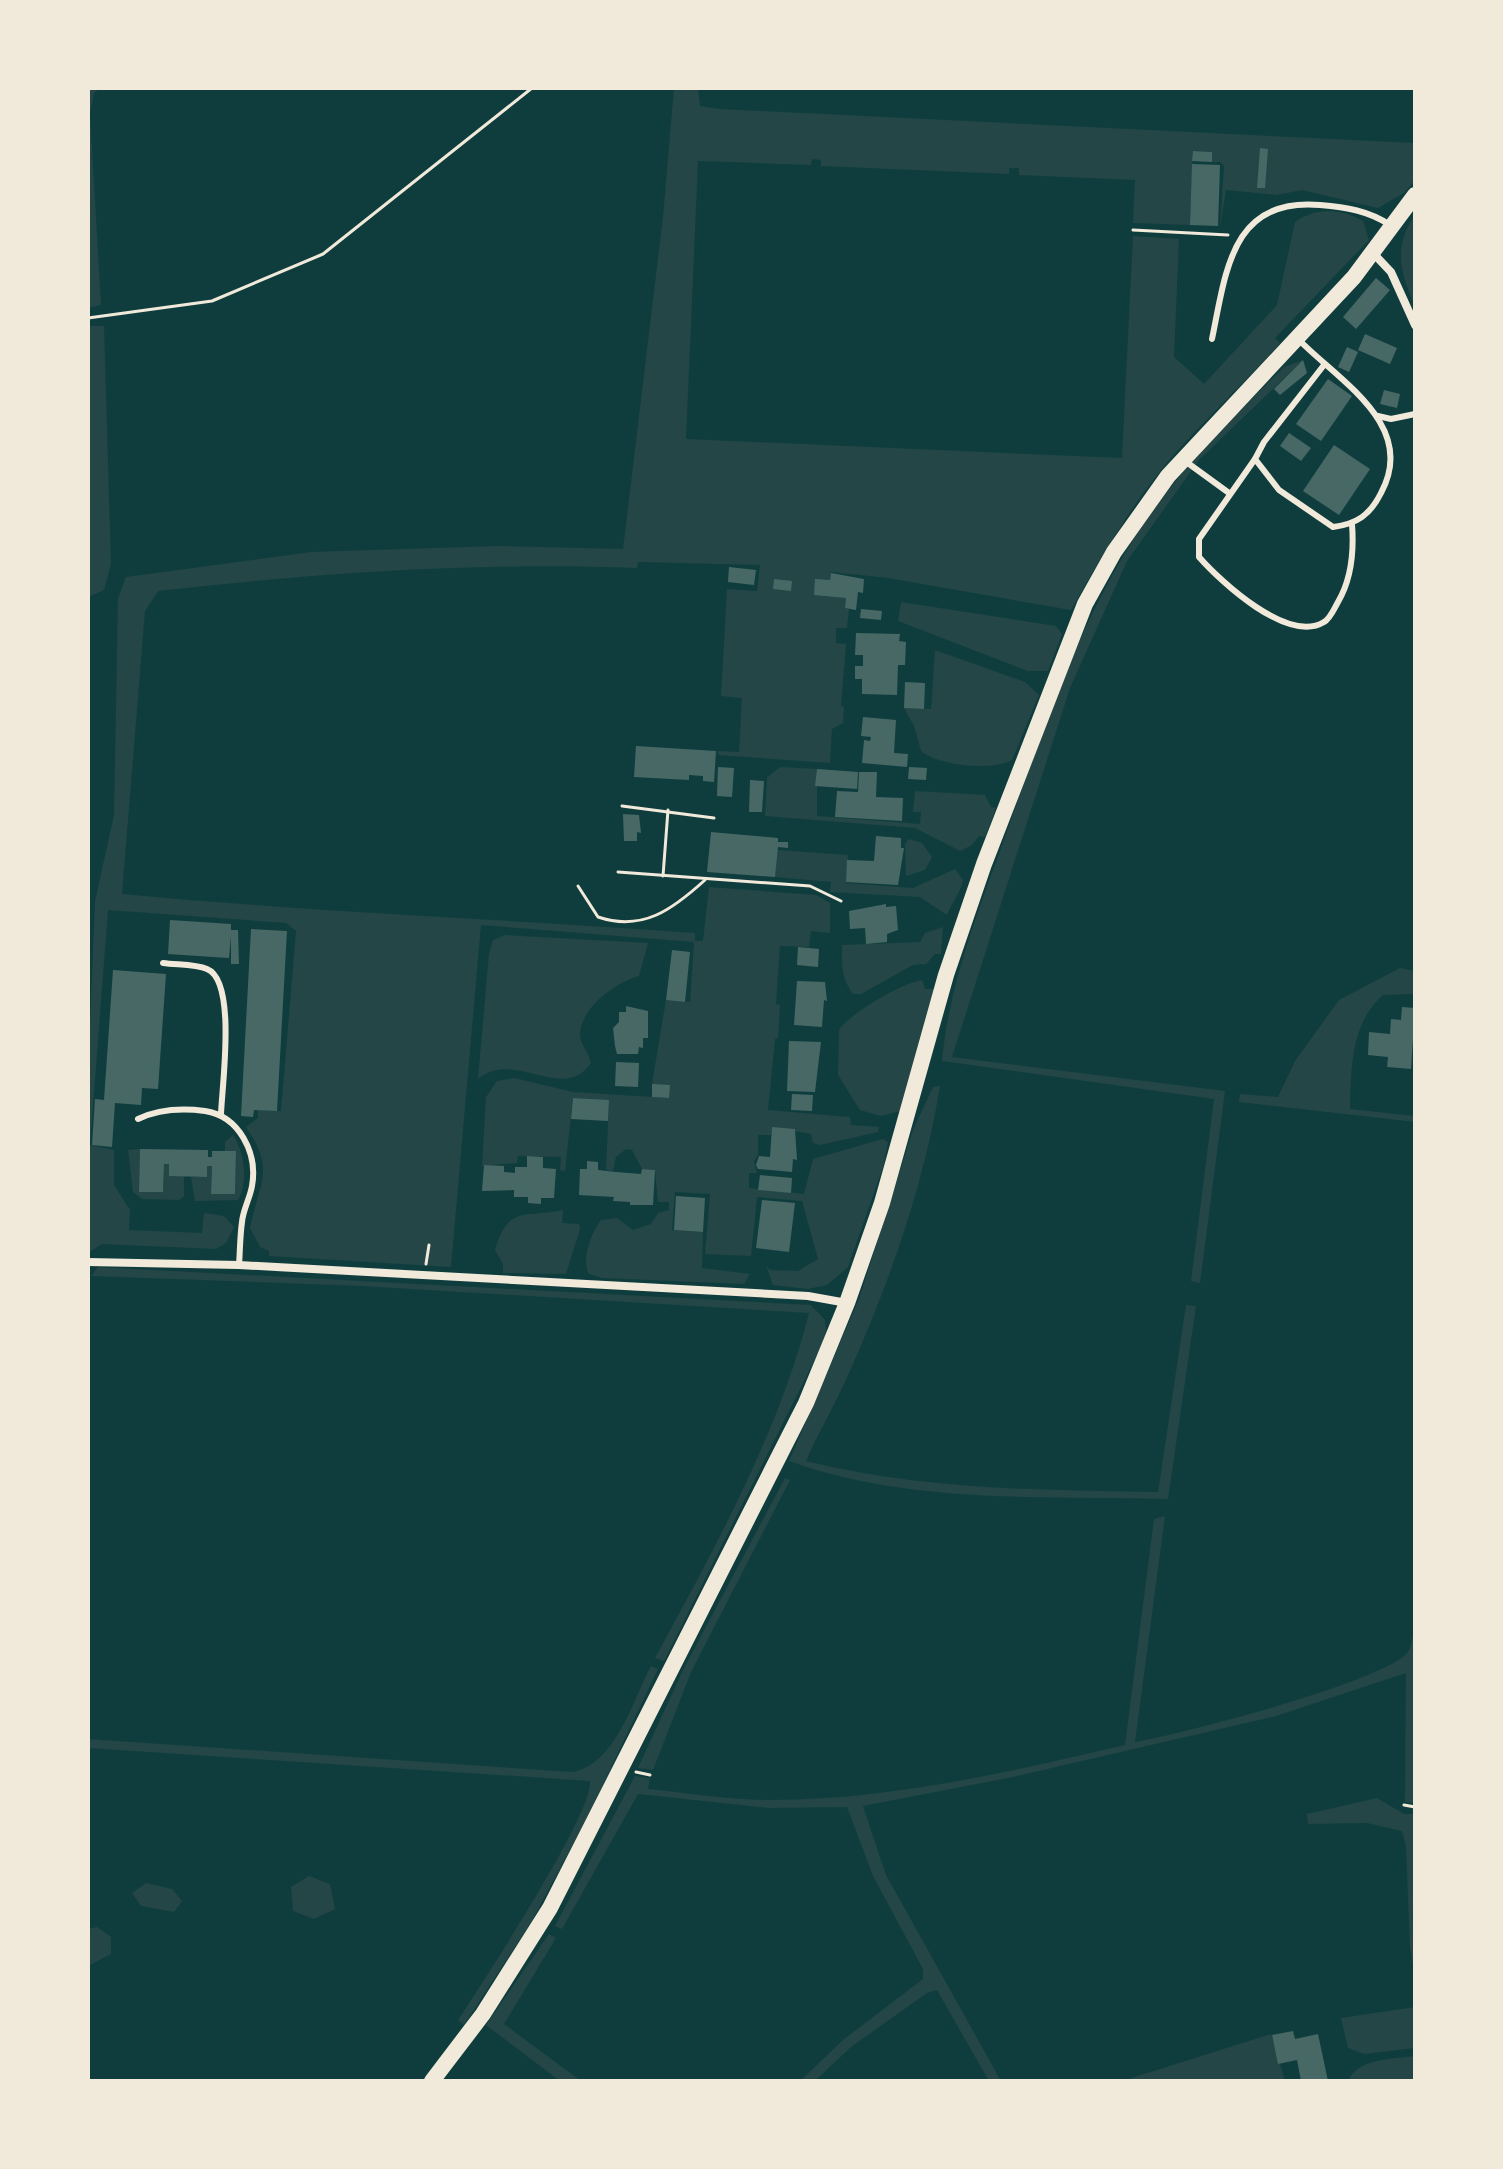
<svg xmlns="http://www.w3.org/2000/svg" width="1503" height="2169" font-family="'Open Sans',sans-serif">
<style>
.green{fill:#244646}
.building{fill:#486865}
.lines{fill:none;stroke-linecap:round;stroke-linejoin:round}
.path{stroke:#f1e9da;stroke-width:3}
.service{stroke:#f1e9da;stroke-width:6}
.minor{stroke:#f1e9da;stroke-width:8}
.secondary{stroke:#f1e9da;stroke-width:16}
</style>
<rect width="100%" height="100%" fill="#0f3d3e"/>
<g class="green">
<path d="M88,88H100L94,93L90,113L101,305L88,308Z"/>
<path d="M674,88H698L700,106L720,109L1415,143V180L1404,193L1378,208L1302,190L1277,195L1226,190L1220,228L1224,166L1220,162H1212V152L1193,151L1190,225L1133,223L1135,180L1019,175V168H1009V174L821,166V160L812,159L811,165L698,161L686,439L1122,458L1133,236L1179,239L1174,357L1204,384L1277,305L1295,222C1316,207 1341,208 1363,221L1369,240L1275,338L1280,343C1240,389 1192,430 1154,479C1122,520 1097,565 1071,610L888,578L831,572L830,580L846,598L845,608L849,609L847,628H836V643L846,644L841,706L844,707L843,723L832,729L830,763L718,755V751L739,752L742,698L721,696L727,589L757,591L760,565L638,562L637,568C476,562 318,573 158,591L145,611L122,894C313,912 504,919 695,933V941H703L709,887L816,895L830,903V933L811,931L809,947L780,946L776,1004L780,1005L778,1038L775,1039L768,1110L850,1117L851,1125L879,1127L878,1132L820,1145L813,1143L811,1134L772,1127L771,1135H758V1155L754,1161L757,1173H749V1188L804,1194L813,1159L883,1139L888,1142L883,1167L848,1267L827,1285L808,1289L773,1285L766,1266L770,1270L798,1271L818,1259L802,1201L757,1197L751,1256L705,1254L710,1194L675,1192L672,1230L703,1232L702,1268L750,1274L744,1284L602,1278L589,1274C581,1260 591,1233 601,1220L617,1218L633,1230L651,1224L658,1213L669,1210V1202H658L655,1170L642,1169L632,1150L626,1149L616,1157L613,1171L606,1170L609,1101L573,1098L565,1171L560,1170L561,1157L518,1156L517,1163L482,1166L486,1097L497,1081L514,1078L573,1092L669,1098L652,1084L666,1000L690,1002L694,942L481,925L451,1267L269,1256V1251L260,1247L250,1228C259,1183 276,1170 246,1127L258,1118V1110L281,1111L296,931L286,923L108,910L90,1145L114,1150V1185L130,1210L129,1230L202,1233L204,1213L224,1216L234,1227L226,1243L216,1249L102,1244L88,1253V1074L95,901L114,815L118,598L126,577L311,552L498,546L623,549L663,217Z"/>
<path d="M1415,215V306C1400,273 1393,246 1415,215Z"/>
<path d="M88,326H104L111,564L104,590L88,597Z"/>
<path d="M1303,360L1199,460L1127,561L1070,688L952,1057L1225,1091L1200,1283L1191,1281L1214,1099L942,1061C949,984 978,912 1004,840C1042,732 1079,620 1143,525C1183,466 1234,416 1284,367Z"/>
<path d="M901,602L1056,626L1062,634L1048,671H1028L898,621Z"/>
<path d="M935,650L1025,682L1039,695L1012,760C992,771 939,766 921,751L914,726L904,708L931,709Z"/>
<path d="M780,767L817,769V816L920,824L921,812H913L915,791L985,795L991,807L996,808L985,837L979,836L972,845L960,851L915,828L765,816L767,778Z"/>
<path d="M909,839L922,843L932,857L925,870L906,876L905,844Z"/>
<path d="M777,850L848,855L846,883L913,888L955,869L963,880C960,894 952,902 947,915L920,897L830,892L831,882L775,877Z"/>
<path d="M943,927L941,954H935L926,964L913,965L861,994H853C841,978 842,963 842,945L920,942L925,933Z"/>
<path d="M505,935L648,943L639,976C616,982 580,1008 580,1035C580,1043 589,1054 591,1063C563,1104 514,1048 478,1079L489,953L493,940Z"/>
<path d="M1400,968L1415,971V994L1383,995C1351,1023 1351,1068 1350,1109L1415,1116V1122L1239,1102L1240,1094L1278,1097L1295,1061L1339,1000Z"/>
<path d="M922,980L925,989H934L900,1111L881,1116L860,1110L838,1075L839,1030C850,1013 902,983 922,980Z"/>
<path d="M940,1086C924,1185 890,1281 849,1373C836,1403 819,1431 806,1461C922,1490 1040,1490 1158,1492L1186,1305L1196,1306L1168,1499C1043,1496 908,1504 789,1461L859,1299L913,1130L933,1087Z"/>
<path d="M233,1135C244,1151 249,1183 238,1200L195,1201L191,1177H207V1166H212L211,1193L235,1194L236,1151H225V1142Z"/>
<path d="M140,1149L139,1192H163L164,1164H169V1176H184V1196L179,1200L142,1199L133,1192L128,1150Z"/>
<path d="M563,1210L562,1223L579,1224L580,1229L566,1274L503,1273V1264L495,1250C508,1205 524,1218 563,1210Z"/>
<path d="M98,1267L811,1305L825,1320L826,1331L819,1351L664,1661L655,1658C714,1549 778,1435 809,1313L362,1286L91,1276Z"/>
<path d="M785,1478L790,1480L691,1672L653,1770L638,1768L684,1668Z"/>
<path d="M1165,1516L1135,1742C1179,1735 1386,1681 1408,1652C1413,1645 1413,1631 1415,1622V1803L1405,1802L1406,1673L1276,1716L1013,1777L863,1806L886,1875L1001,2081H989L937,1990L927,1993L851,2047L815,2081H800L843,2040L923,1979V1969L873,1876L847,1807L769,1808L638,1794L562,1929L555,1926L635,1776L650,1778L648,1789C688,1793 730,1800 770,1800C890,1800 1009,1772 1125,1745L1154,1519Z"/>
<path d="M651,1666L658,1669L586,1820L530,1924L464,2025L458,2020C481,1985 594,1813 590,1781L88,1748V1739L572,1772C615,1765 632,1702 651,1666Z"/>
<path d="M1377,1798L1404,1814H1415V1976L1410,1948L1406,1846L1402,1831L1367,1823L1308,1824L1307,1814Z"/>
<path d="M309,1876L330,1884L335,1909L314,1919L293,1911L291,1887Z"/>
<path d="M146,1883L172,1889L182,1901L174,1912L141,1906L132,1893Z"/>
<path d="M97,1927L111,1937V1954L88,1966V1929Z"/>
<path d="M549,1934L556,1938L504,2024L581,2081H560L486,2025Z"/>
<path d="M1415,2007L1414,2048L1364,2054L1348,2048L1341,2018Z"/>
<path d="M1271,2034L1285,2081H1122Z"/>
<path d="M1415,2056V2081H1348C1358,2058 1393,2059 1415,2056Z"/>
</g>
<g class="building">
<path d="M1260,148L1268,149L1265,188H1257Z"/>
<path d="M1193,151L1212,152V162L1192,161Z"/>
<path d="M1192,164L1220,165L1218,226L1190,225Z"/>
<path d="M1376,278L1390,290L1356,329L1343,317Z"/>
<path d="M1365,334L1397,348L1390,364L1358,350Z"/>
<path d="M1347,347L1358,352L1349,372L1338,367Z"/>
<path d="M1303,360L1307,373L1280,395L1274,389Z"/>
<path d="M1328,379L1352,396L1321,441L1296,424Z"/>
<path d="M1384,390L1400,394L1397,408L1380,404Z"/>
<path d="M1289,433L1311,448L1301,461L1280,446Z"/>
<path d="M1334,445L1370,469L1339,515L1303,491Z"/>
<path d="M729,567L756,570L754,585L728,582Z"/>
<path d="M831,573L864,579L863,593L858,592L856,610L845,608L846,598L814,595L815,579L830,580Z"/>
<path d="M774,579L792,581L791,591L773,589Z"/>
<path d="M861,609L882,611L881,620L860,618Z"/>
<path d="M856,633L900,634L899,641L906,642L905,665H898L897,695L862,694V679H855V666H863V655H855Z"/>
<path d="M905,682L925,683L924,709L904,708Z"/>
<path d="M863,717L896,720L894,753L908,754L907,767L862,763L864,740L870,741L871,737L861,736Z"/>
<path d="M636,746L716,751L714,782L703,781V776L689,775V780L634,777Z"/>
<path d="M718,767L734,768L732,797L717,796Z"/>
<path d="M909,767L927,768L926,780L908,779Z"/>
<path d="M817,769L858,772L857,789L815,786Z"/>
<path d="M859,772H877L876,797L903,798L902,821L835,817L837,791L858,792Z"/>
<path d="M750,780L764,781L762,812H749Z"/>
<path d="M623,814L639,815L641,833L637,832V841H624Z"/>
<path d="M711,832L778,838V842H788V848L778,847L775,877L707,872Z"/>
<path d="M876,836L901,838V848H904L898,885L846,882L847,860L874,861Z"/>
<path d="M886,904V907L896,906L898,930L887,934V942L866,944L865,928L850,929L849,911Z"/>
<path d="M170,920L231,924V930H238L239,964H231V936L229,958L168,954Z"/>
<path d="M251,929L287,931L277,1111L254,1110L253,1117L241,1116Z"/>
<path d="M798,947L819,949L818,967L797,965Z"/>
<path d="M672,950L690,952L685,1002L666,1000Z"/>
<path d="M113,970L166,974L158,1089L142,1088L141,1105L115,1103L112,1147L92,1145L95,1099L104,1100Z"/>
<path d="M797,981L825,982L827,1001L824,1000L822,1027L794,1025Z"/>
<path d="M626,1006L648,1011V1038H643V1048L639,1047L638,1054H617L615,1046L613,1028L619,1022V1012H626Z"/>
<path d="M1402,1007L1415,1008L1411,1069L1387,1067L1388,1057L1368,1055L1369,1032L1390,1034L1391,1019L1401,1020Z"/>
<path d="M789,1041L821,1042L815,1092L787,1091Z"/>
<path d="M616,1062L639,1063L638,1087L615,1086Z"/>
<path d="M652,1084L670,1085L669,1098L652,1097Z"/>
<path d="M792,1094L813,1095L812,1111L791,1110Z"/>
<path d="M573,1098L609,1100L608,1121L571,1119Z"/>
<path d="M772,1127L795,1129L797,1160L793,1159L792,1172L758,1169L756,1165L759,1156L770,1157Z"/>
<path d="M140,1149L208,1150V1157H212V1151H236L235,1194H211L212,1166H207V1177L169,1176V1164H164L163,1192H139Z"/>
<path d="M527,1156L543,1157V1168L556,1169L554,1198H541V1204L528,1203V1197H514V1190L482,1191L484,1165L504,1166V1172L515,1173V1167H527Z"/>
<path d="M587,1161L598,1162V1170L616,1172L641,1174L642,1169L655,1170L653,1205H630V1202L613,1201L614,1197L579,1195L580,1169H587Z"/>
<path d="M760,1175L792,1178L791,1193L758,1190Z"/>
<path d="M676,1196L705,1198L703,1232L674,1230Z"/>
<path d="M762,1200L795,1203L789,1252L756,1248Z"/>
<path d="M1293,2031L1295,2039L1318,2034L1328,2081H1301L1297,2060L1278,2064L1272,2035Z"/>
</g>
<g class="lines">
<g class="path">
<path d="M1133,230L1228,235"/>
<path d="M88,318L212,301L323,254L532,88"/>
<path d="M622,806L714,818"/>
<path d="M618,872L810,886L841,901"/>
<path d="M663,876L668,810"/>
<path d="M578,886L598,917C643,932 673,909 705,880"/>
<path d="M426,1264L429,1245"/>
<path d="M636,1772L650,1775"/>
<path d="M1404,1805L1415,1807"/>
</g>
<g class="service">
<path d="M1212,339C1226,272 1231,197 1320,205C1346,207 1369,211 1390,225"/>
<path d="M1298,339C1339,381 1418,425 1381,493C1370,515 1357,524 1333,527L1279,490L1255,459L1264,442L1324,365"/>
<path d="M1378,416L1391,419L1415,414"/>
<path d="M1255,459L1199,539V557C1221,582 1288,644 1324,622C1330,619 1334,609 1338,602C1351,580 1354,550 1352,524"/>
<path d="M1185,461L1229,493"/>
<path d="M163,963C176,965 195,964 207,969C237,981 222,1085 221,1114"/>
<path d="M138,1119C159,1109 182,1108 205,1111C239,1116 258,1153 252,1186C250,1198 243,1210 242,1222C240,1236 240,1251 239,1265"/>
</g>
<g class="minor">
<path d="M1373,253L1391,272L1415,325"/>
<path d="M88,1262L239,1265L808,1296L847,1303"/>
</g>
<path class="secondary" d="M432,2081L483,2014L550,1908L806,1403L847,1303L882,1203L946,975L984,864L1085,604L1114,552L1168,476L1354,277L1415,195"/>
</g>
<rect width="1503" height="2169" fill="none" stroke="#f1e9da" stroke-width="180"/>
</svg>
